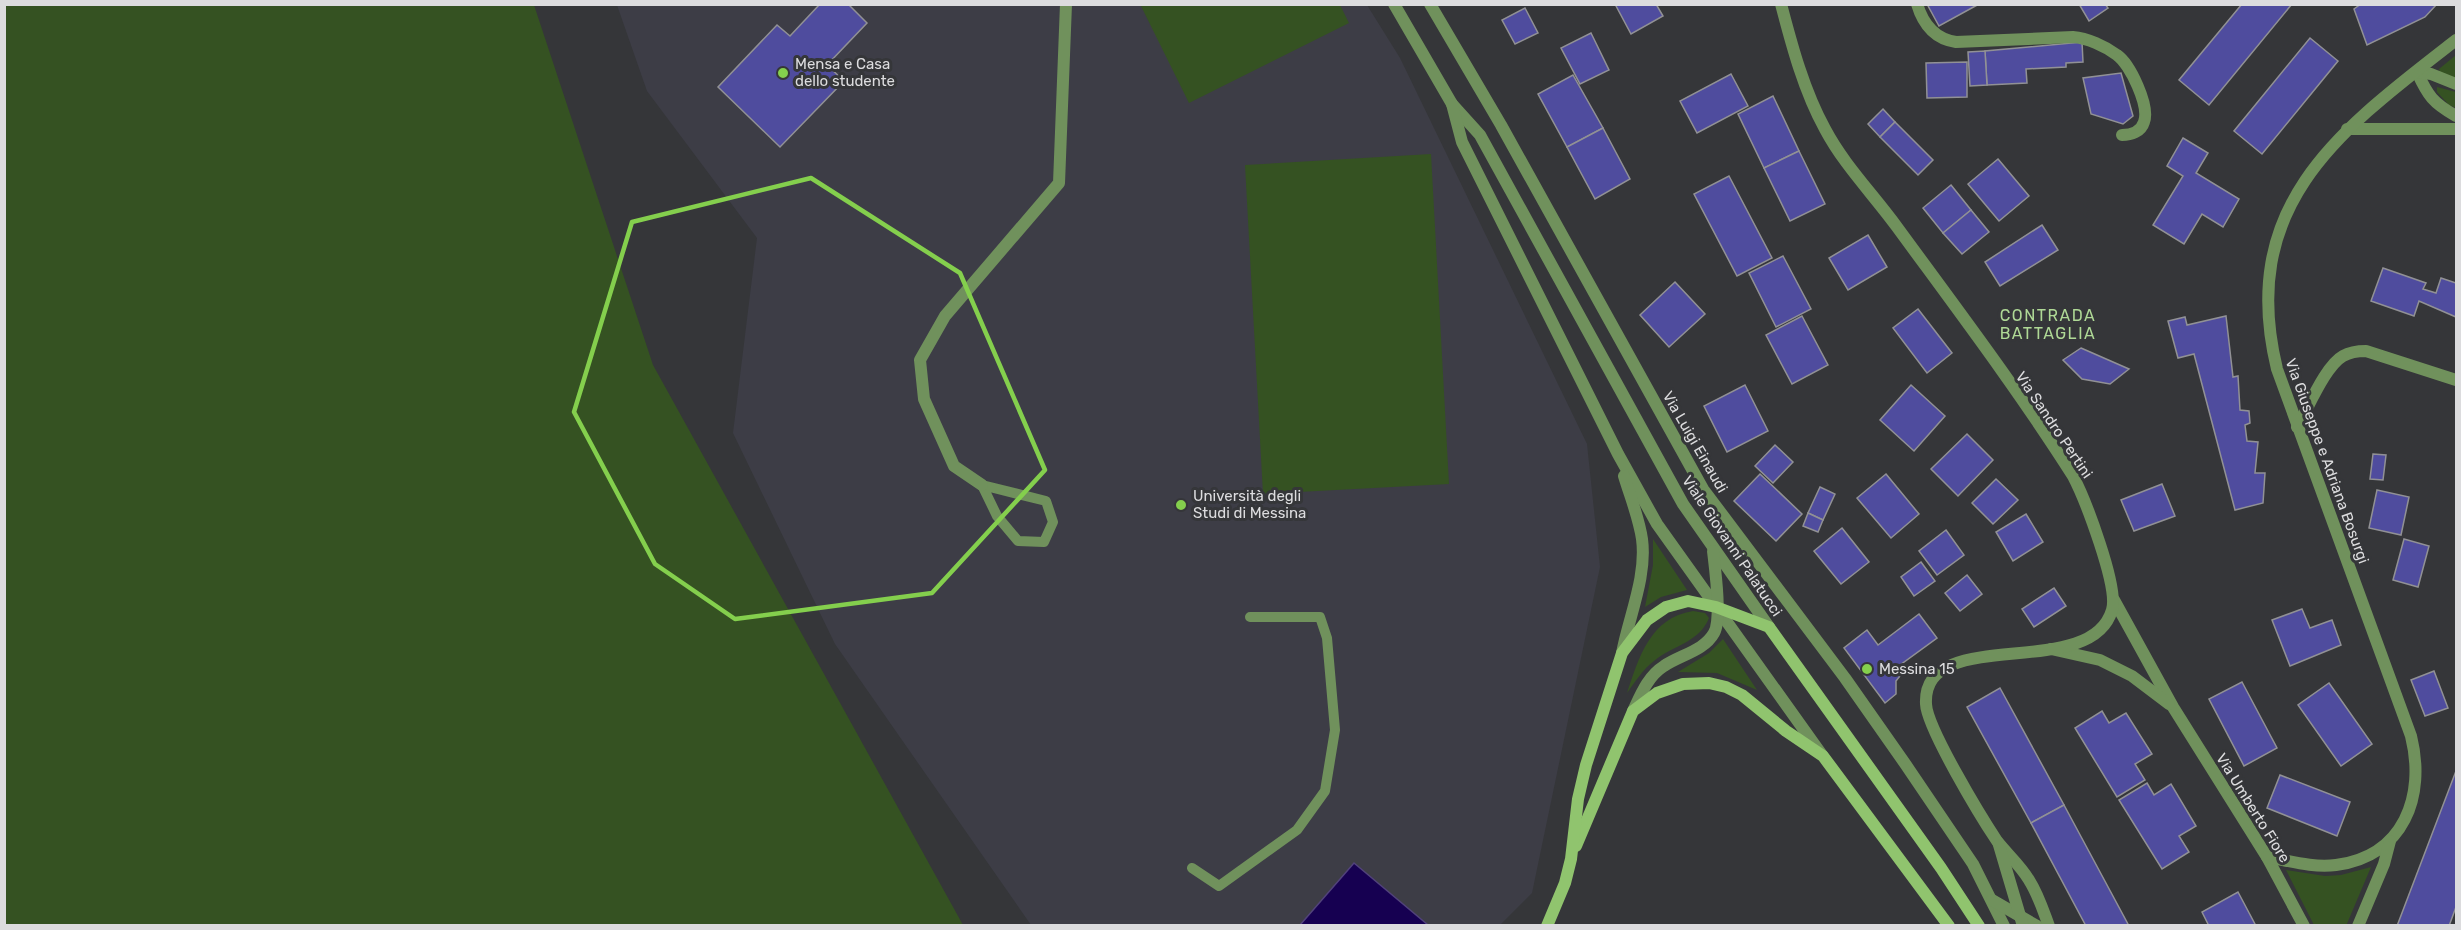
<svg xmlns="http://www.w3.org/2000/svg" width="2461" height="930" font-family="Rubik,sans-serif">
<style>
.built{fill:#3d3d46}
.green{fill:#355222}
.water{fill:#160051;stroke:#51427b;stroke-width:1.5}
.building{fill:#4f4c9e;stroke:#919195;stroke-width:1.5}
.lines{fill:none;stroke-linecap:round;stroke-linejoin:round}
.service{stroke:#70915c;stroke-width:10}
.minor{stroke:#70915c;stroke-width:12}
.tertiary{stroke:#70915c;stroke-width:12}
.secondary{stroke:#90c46e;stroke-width:12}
.marked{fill:none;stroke:#84cf4d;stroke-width:4.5;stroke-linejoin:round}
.poi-dot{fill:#84cf4d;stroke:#353639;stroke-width:2}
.labels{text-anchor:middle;stroke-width:6;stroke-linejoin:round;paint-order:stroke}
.poi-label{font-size:15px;fill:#dcdcde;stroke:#353639;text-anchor:start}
.street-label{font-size:15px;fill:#dcdcde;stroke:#353639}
.neighbourhood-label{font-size:16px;letter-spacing:1.5px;fill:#afd996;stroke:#353639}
</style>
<rect width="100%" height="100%" fill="#353639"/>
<path class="built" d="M617,5H1367L1400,58L1587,444L1600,567L1532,893L1500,925H1031L835,644L733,433L757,238L647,91Z"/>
<g class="green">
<path d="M5,4L534,5L653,365L963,925H5Z"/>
<path d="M1144,5H1340L1349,23L1189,103L1141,6Z"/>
<path d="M2456,55V78L2440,73L2439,69Z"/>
<path d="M2437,87L2456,92V108L2449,105L2437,92Z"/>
<path d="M1431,154L1449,484L1263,494L1245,165Z"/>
<path d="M1653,539L1687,590L1661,597L1645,607L1653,565Z"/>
<path d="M1693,611L1705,613L1709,618C1699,643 1673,645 1654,661C1643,669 1635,682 1627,693C1639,657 1650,618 1693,611Z"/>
<path d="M1723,639L1757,690L1717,673L1678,672L1709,653Z"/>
<path d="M2371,867L2346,926L2314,925L2286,870L2325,876L2341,875Z"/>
</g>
<path class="water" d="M1354,863L1428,925H1300Z"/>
<g class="building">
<path d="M820,4H848L867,23L827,65L844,81L780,147L718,87L777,25L790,36Z"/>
<path d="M1615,4H1656L1663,16L1631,34Z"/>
<path d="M1927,4H1979L1939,26Z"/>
<path d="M2079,4H2105L2108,8L2089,21Z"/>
<path d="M2242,4H2292L2209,105L2179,80Z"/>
<path d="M2361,4H2437L2425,17L2367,45L2354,9Z"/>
<path d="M1525,8L1538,33L1515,44L1502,20Z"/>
<path d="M1591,33L1609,70L1580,84L1561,48Z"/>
<path d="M2310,38L2338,61L2262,154L2234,131Z"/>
<path d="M2082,42L2083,62L2066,63V67L2026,69L2027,83L1987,85L1985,51Z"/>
<path d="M1985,51L1987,85L1970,86L1968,52Z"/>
<path d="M1967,62V97L1927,98L1926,63Z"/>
<path d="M2121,73L2133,116L2123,124L2091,114L2083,78Z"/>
<path d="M1731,74L1748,106L1697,133L1680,101Z"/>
<path d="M1573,75L1603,128L1567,147L1538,94Z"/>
<path d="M1773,96L1799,151L1764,168L1738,114Z"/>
<path d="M1883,109L1895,122L1880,137L1868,124Z"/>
<path d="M1895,122L1933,160L1918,175L1880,137Z"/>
<path d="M1603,128L1630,179L1595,199L1567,147Z"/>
<path d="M2183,138L2208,153L2196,173L2239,199L2223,227L2202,214L2184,244L2153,225L2183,176L2167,166Z"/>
<path d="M1799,151L1825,204L1790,221L1764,168Z"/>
<path d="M1998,159L2029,196L1999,221L1968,184Z"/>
<path d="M1729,176L1772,258L1737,276L1694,194Z"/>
<path d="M1951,185L1971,210L1943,233L1923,208Z"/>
<path d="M1971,210L1989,232L1962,254L1943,233Z"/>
<path d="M2042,225L2058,250L2000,286L1985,262Z"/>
<path d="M1868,235L1887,267L1848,290L1829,258Z"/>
<path d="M1783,256L1811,309L1776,327L1749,273Z"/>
<path d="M2383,268L2426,283L2423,289L2436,293L2441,278L2456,283V317L2419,301L2414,316L2371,301Z"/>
<path d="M1675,282L1705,314L1669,347L1640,315Z"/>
<path d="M1918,309L1952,353L1927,373L1893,328Z"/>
<path d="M1802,316L1828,365L1792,384L1766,335Z"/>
<path d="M2226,316L2233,377L2238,376L2240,410L2249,411L2250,423L2245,425L2247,441L2258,442L2255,473H2265L2263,503L2235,510L2194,354L2178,358L2168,321L2185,317L2187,325Z"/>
<path d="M2081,348L2129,369L2110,384L2082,379L2063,360Z"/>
<path d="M1745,385L1768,431L1727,452L1704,406Z"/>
<path d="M1911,385L1945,416L1914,451L1880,420Z"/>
<path d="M1967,434L1993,460L1958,496L1931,469Z"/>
<path d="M1775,445L1793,462L1773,483L1755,466Z"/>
<path d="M2373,454L2386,455L2383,480L2370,479Z"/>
<path d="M1760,474L1802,514L1776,541L1734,501Z"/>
<path d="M1886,474L1919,514L1891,538L1857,498Z"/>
<path d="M1996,479L2018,500L1993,524L1972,503Z"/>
<path d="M2162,484L2175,516L2134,531L2121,500Z"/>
<path d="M1820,487L1835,494L1823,520L1808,513Z"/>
<path d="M2377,490L2409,497L2401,535L2369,528Z"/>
<path d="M1808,513L1823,520L1818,532L1803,526Z"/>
<path d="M2026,514L2043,542L2013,561L1996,532Z"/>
<path d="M1842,528L1869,562L1841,584L1814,551Z"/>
<path d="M1946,530L1964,555L1937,575L1919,551Z"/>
<path d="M2404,539L2429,546L2418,587L2393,580Z"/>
<path d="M1921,562L1935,581L1914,596L1901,577Z"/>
<path d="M1967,575L1982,594L1960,611L1945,593Z"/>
<path d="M2054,588L2066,606L2034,627L2022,609Z"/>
<path d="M2302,609L2310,628L2332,620L2341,645L2290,666L2272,620Z"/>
<path d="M1919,614L1937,638L1896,668L1900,676L1896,681V694L1885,703L1844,648L1867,630L1878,645Z"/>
<path d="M2434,671L2448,708L2425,716L2411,680Z"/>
<path d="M2242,682L2277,748L2244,766L2209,699Z"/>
<path d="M2329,683L2372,744L2341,766L2298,705Z"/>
<path d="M2000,688L2064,805L2031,823L1967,707Z"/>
<path d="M2102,711L2109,723L2126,713L2152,754L2135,764L2145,780L2117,797L2075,728Z"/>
<path d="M2456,771V907L2449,926H2397Z"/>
<path d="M2280,775L2350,802L2337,836L2267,808Z"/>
<path d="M2147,783L2154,795L2171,784L2196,826L2179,836L2189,852L2162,869L2119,800Z"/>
<path d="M2064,805L2129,926H2086L2031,823Z"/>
<path d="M2238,892L2256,926H2209L2202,912Z"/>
</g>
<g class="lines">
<g class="service">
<path d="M982,485L1046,501L1053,522L1044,542L1018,541L997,516Z"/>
<path d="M1192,868L1219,886L1297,830L1325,791L1335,730L1327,638L1320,617H1250"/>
</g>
<g class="minor">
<path d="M1394,4L1452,104L1480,135L1683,504L1769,627"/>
<path d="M1430,4L1501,125L1703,489L1845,678L1906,765L1973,864L2004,926"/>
<path d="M1917,4C1923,24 1935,39 1956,42L2073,37C2087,38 2105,46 2117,55C2130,64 2150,106 2144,122C2141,132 2131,135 2122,135"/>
<path d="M2417,72C2428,96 2433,103 2456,116"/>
<path d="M2417,72L2431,74L2456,84"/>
<path d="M1452,104L1462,142L1618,454L1657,524L1822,755"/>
<path d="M2347,129H2456"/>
<path d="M2297,427C2308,409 2325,366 2343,356C2350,352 2358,351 2366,351L2456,380"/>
<path d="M982,485L954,466L924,399L920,360L945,316L1059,183L1066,4"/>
<path d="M2114,600L2173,707L2267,857L2304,926"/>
<path d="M2051,649L2100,660L2132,676L2169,704"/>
<path d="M1622,653C1629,616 1647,577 1642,539C1639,518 1630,496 1624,476"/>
<path d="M1633,711C1641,694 1648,676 1664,666C1680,655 1704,651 1714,633C1722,619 1715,568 1713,551"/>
<path d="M2267,857C2290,861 2313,868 2336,865C2404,856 2426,796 2411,736L2277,369C2237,204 2340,130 2456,40"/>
<path d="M1992,900L2037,926"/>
<path d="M2358,926L2384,864L2390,841"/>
</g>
<g class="tertiary">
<path d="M1781,4C1792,46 1804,91 1825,129C1844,165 1873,194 1897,227C1957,309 2019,391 2073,476C2085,499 2119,587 2112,610C2091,683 1922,623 1926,704C1927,728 1981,817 1997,841C2007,854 2020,865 2029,880C2038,894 2043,910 2049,926"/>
<path d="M1999,845L2023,926"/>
</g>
<g class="secondary">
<path d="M1576,846L1633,711L1657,693L1683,684L1709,683L1726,687L1742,695L1786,731L1823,756L1949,926"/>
<path d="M1547,926L1565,883L1571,859L1578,799L1586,765L1622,653L1647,620L1666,607L1688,601L1716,607L1769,627L1941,868L1979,926"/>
</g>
</g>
<path class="marked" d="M811,178L960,273L1045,470L932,593L735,619L655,564L574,412L632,222Z"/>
<g class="poi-dot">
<circle cx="783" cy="73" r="6"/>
<circle cx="1181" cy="505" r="6"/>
<circle cx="1867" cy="669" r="6"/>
</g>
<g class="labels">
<g class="poi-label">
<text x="795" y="69">Mensa e Casa<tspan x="795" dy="17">dello studente</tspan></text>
<text x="1193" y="501">Università degli<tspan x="1193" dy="17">Studi di Messina</tspan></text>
<text x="1879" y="674">Messina 15</text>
</g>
<g class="street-label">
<text transform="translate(2054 425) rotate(56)" y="5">Via Sandro Pertini</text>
<text transform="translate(1695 442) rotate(60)" y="5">Via Luigi Einaudi</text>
<text transform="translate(2327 461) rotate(70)" y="5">Via Giuseppe e Adriana Bosurgi</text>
<text transform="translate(1732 546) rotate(56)" y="5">Viale Giovanni Palatucci</text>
<text transform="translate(2253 808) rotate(58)" y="5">Via Umberto Fiore</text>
</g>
<g class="neighbourhood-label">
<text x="2048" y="321">CONTRADA<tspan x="2048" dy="18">BATTAGLIA</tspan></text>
</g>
</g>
<rect width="2461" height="930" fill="none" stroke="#dcdcde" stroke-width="12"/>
</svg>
